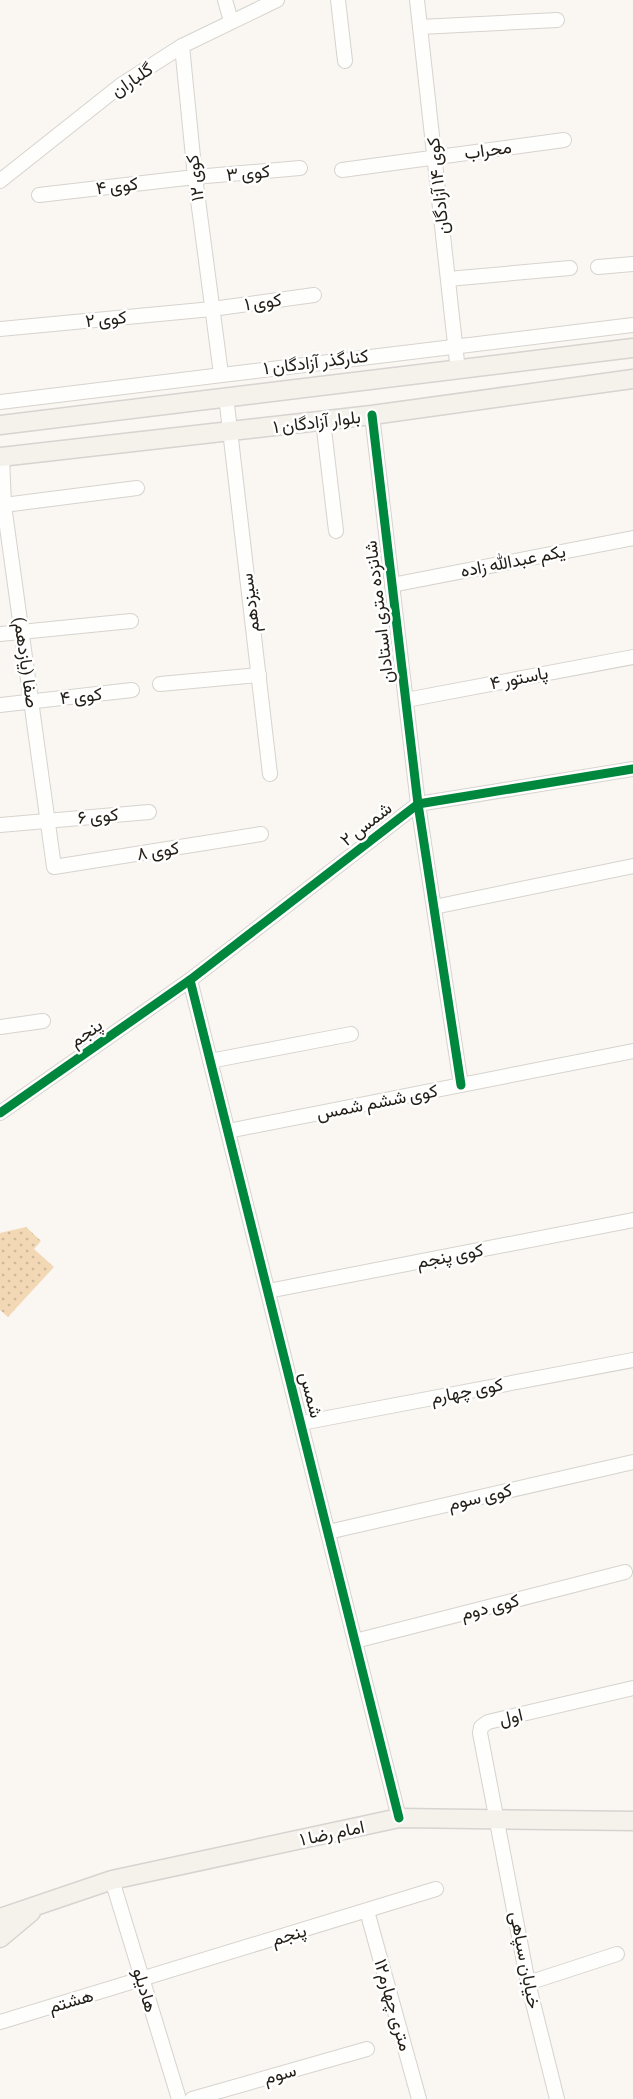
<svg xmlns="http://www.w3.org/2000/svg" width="633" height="2099" font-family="'Crimson Pro',Vazirmatn,serif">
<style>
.green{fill:url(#green-dots)}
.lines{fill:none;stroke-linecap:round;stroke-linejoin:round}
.minor-casing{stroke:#d7d3cd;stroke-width:16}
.major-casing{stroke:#d6d3d0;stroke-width:21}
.minor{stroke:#fefefd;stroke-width:14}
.major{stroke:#f5f1eb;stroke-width:18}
.cycleway-casing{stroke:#fff;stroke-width:13}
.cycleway{stroke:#00873e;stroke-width:9}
.labels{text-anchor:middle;stroke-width:5;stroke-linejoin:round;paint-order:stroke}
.street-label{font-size:18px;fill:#221d15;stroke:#fff}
</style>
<defs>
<pattern id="green-dots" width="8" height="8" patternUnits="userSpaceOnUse" patternTransform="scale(1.5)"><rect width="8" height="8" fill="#f2d8b4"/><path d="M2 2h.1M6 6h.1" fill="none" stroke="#cfb99a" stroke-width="1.8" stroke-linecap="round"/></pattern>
</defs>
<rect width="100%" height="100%" fill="#faf7f2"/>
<path class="green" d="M26,1227L41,1241L34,1249L54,1267L8,1317L0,1310V1233Z"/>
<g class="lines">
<defs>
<g id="minor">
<path d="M225,0L231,21"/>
<path d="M338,0L345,61"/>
<path d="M417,0L458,371"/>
<path d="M420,27L557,20"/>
<path d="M182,46L195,177L221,374"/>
<path d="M342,170L564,140"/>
<path d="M0,181L121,85L182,46L277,0"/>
<path d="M39,195L195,177L300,168"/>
<path d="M598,267L633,264"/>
<path d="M448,279L570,268"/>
<path d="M0,329L212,309L314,295"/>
<path d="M226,396L270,774"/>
<path d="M0,402L633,325"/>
<path d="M372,415L418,804L461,1085"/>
<path d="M323,421L336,531"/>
<path d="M2,457L4,505L54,867L261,834"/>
<path d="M4,505L137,488"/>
<path d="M392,585L633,538"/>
<path d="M0,634L131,621"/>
<path d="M160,684L259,675"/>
<path d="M406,700L633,657"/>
<path d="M0,705L132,690"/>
<path d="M0,825L149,812"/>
<path d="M434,907L633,866"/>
<path d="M190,980L399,1818"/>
<path d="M0,1027L43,1021"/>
<path d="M210,1061L351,1034"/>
<path d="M0,1113L190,980L418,804L633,769"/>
<path d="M228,1131L633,1051"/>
<path d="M268,1291L633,1220"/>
<path d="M301,1423L633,1360"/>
<path d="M328,1532L633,1462"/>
<path d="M355,1641L625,1572"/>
<path d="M112,1880L179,2099"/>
<path d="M367,1911L419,2099"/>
<path d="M528,1983L617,1954"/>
<path d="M0,2022L436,1889"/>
<path d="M192,2099L367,2049"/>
<path d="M557,2099L528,1983L480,1733L481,1727L488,1722L633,1688"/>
</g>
<g id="major">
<path d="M0,425L633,348"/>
<path d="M0,457L372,415L633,379"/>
<path d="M0,1918L112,1880L399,1818L633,1821"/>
<path d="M0,1938L31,1912"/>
</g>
</defs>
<use href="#minor" class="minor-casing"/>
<use href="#major" class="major-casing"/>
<use href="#minor" class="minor"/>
<use href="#major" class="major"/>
<defs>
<g id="cycleway">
<path d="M372,415L418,804L461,1085"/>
<path d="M190,980L399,1818"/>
<path d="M0,1113L190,980L418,804L633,769"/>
</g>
</defs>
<use href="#cycleway" class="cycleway-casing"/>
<use href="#cycleway" class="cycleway"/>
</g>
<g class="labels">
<g class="street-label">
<text transform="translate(132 80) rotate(-34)" y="6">گلباران</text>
<text transform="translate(488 150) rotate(-8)" y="6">محراب</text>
<text transform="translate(248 173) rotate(-5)" y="6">کوی ۳</text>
<text transform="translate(195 178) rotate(-97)" y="6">کوی ۱۲</text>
<text transform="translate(117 186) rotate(-7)" y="6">کوی ۴</text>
<text transform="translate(438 186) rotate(-96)" y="6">کوی ۱۴ آزادگان</text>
<text transform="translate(263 302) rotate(-8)" y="6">کوی ۱</text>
<text transform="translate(106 319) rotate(-6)" y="6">کوی ۲</text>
<text transform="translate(316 362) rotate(-7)" y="6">کنارگذر آزادگان ۱</text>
<text transform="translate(317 422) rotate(-7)" y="6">بلوار آزادگان ۱</text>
<text transform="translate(513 561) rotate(-11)" y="6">یکم عبدالله زاده</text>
<text transform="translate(250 603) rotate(-97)" y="6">سیزدهم</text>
<text transform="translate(379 612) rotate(-97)" y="6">شانزده متری استادان</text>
<text transform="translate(26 662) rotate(82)" y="6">صفا (یازدهم)</text>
<text transform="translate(519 678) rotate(-11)" y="6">پاستور ۴</text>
<text transform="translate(81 696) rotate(-6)" y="6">کوی ۴</text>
<text transform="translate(98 816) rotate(-5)" y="6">کوی ۶</text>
<text transform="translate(366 824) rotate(-38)" y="6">شمس ۲</text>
<text transform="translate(158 851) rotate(-9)" y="6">کوی ۸</text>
<text transform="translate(86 1033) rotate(-35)" y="6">پنجم</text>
<text transform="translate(377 1102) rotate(-11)" y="6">کوی ششم شمس</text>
<text transform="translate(450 1256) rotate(-11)" y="6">کوی پنجم</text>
<text transform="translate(467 1391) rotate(-11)" y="6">کوی چهارم</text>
<text transform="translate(311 1395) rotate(76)" y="6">شمس</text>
<text transform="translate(480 1497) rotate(-13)" y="6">کوی سوم</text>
<text transform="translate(490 1607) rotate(-14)" y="6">کوی دوم</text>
<text transform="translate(511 1717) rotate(-13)" y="6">اول</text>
<text transform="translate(332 1833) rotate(-12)" y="6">امام رضا ۱</text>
<text transform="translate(289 1935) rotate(-17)" y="6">پنجم</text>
<text transform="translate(525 1960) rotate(79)" y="6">خیابان سپاهی</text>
<text transform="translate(145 1990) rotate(73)" y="6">هادیلو</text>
<text transform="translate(71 2001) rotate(-16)" y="6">هشتم</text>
<text transform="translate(393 2005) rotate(74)" y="6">۱۲متری چهارم</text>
<text transform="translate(280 2074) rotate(-16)" y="6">سوم</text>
</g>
</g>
</svg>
